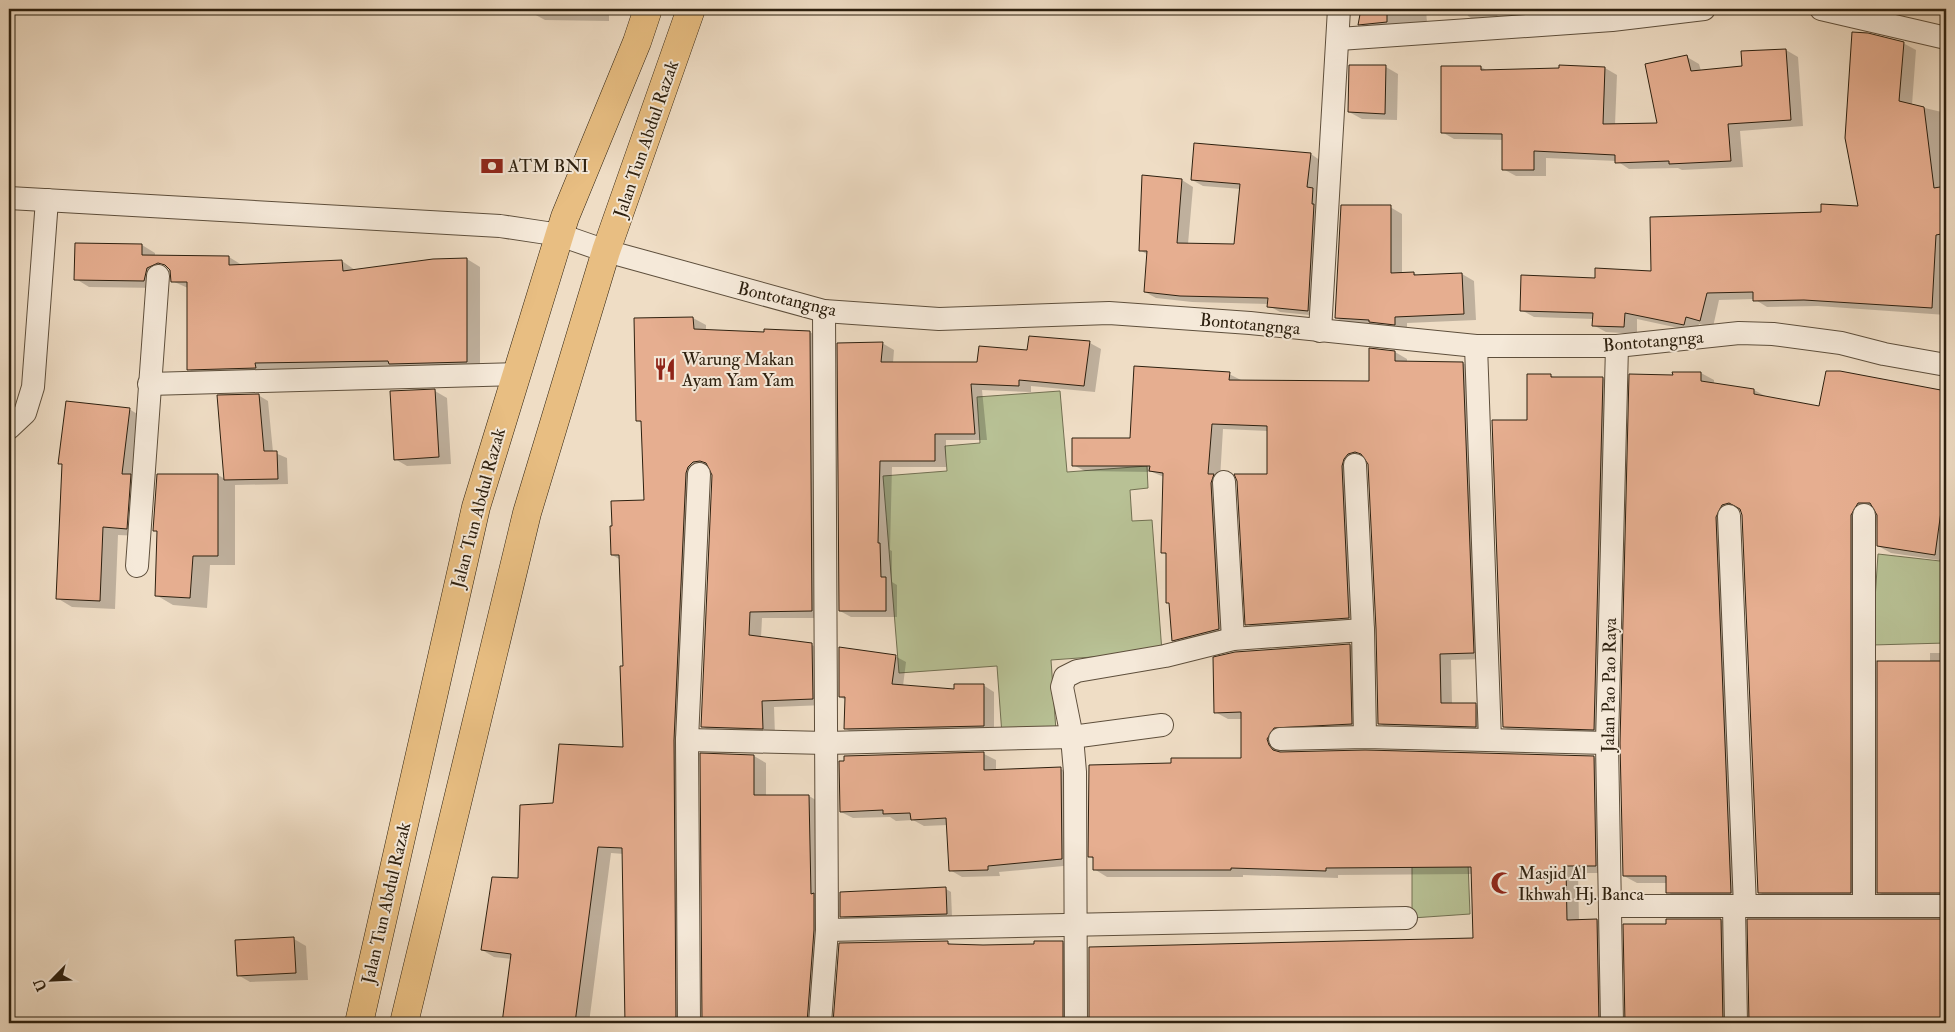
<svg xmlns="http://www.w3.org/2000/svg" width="1955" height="1032" font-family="'IM FELL Double Pica',serif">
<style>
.green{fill:#b8c195;stroke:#727052}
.shadow{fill:#0003}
.building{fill:#e6ae90;stroke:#2d200f}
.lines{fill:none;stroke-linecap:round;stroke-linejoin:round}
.minor-casing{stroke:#5e4f3c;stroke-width:24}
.primary-casing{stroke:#2d200f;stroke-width:29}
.minor{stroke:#f5e9d9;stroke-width:22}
.primary{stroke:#e8be82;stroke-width:28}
.labels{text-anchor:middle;stroke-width:4;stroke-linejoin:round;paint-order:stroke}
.street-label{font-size:18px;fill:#2d200f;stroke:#f5e9d9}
.poi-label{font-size:18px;fill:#2d200f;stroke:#f5e9d9;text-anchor:start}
</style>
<rect width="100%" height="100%" fill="#efddc5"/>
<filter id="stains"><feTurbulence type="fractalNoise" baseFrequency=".004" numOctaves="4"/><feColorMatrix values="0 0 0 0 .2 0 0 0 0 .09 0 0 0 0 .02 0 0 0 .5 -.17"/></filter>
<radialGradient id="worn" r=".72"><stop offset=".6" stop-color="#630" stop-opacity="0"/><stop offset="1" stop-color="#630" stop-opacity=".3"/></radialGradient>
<g class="green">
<path d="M1060,391L1067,472L1147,466L1148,488L1130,490L1132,521L1152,520L1162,652L1051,660L1056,731L1002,735L997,666L899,673L883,476L947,471L945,446L980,443L977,397Z"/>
<path d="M1946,529V643L1872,645L1878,554L1940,561Z"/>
<path d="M1468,863L1470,914L1412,918V864Z"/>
</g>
<g class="shadow">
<path d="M533,9H609V21L545,20L532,13Z"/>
<path d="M1362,9H1426L1427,23L1365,27L1359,24Z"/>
<path d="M1466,9H1496L1498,18L1474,20L1468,16Z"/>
<path d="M1903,43L1916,50L1912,105L1946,113V315L1818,306L1767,307L1754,299L1719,300L1713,327L1699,324L1697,332L1637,319V334L1606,332L1593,325L1594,319L1534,317L1521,310L1596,279L1652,272L1822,213L1860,208Z"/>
<path d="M1786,50L1798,57L1803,126L1740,131L1743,167L1682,170L1678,168L1629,169L1617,161L1546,158V176H1516L1503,169V140L1454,139L1442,132L1481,67L1488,71L1605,68L1617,75L1615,125L1659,124L1687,57L1699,64L1701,71L1744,68Z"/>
<path d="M1386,67L1398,74L1397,120L1362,119L1349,112Z"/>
<path d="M1311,154L1321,161L1319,316L1280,312L1269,306V304L1192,302L1156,298L1145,292L1148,255L1140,250L1143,177L1182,180L1193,187L1188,244L1235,245L1241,189L1203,186L1192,180Z"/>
<path d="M1390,207L1402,214V274L1414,273L1418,276L1462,274L1474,281L1476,320L1407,323V331L1349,325L1336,318Z"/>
<path d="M76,244L142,245L155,253V257H229L242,265L342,261L355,270L467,259L480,267V369L201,377L188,369V288L172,281L169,268L155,259L154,262L170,271L161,276L158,288L89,287L76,279Z"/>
<path d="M693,318L706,325V331L765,333L810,332L822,339L825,618H762L761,638L812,645L825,652V705L774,707L775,735L715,734L702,726L713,474L712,468L705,469L688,1023H625L624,854L611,853L589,1023H504L512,959L494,957L482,950L520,879L554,804L624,749V667L621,560L612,555L645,501L642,423L637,420Z"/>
<path d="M1030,337L1090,343L1101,349L1095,392L1031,386V392L982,390L987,440H946V467H892L890,550L892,551V582L897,585V617H851L840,611L882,343L894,350L893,363H978L1028,351Z"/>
<path d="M1395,352L1407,359V363H1463L1475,370L1485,659L1451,660L1452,704H1475L1487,711L1488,733L1391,730L1379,723L1377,629L1369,464L1366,458L1360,460V624L1258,631L1247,624L1269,476L1268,431L1223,429L1220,479L1230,635L1185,646L1174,640L1170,604L1168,603L1167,555L1162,552L1164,477L1152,472L1085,471L1073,465L1132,439L1229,374L1241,380L1371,382Z"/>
<path d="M1840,372L1946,392V561L1891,553L1878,546L1876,509L1865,516L1863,900H1772L1759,892L1742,511L1735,512L1744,900H1680L1668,892V883H1637L1624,876L1674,373H1701L1714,380V384L1754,390L1767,397L1820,408Z"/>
<path d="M1550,375L1557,379L1603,378L1615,385L1606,736L1516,734L1504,727L1528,422Z"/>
<path d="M435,391L447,398L451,464L407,466L395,459Z"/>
<path d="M258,395L268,401L273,452L287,458L288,484L235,485V565H210L207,608L173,605L156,595L158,532L154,530L218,475L225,479Z"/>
<path d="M129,409L144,418L141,536L118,535L115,609L72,607L57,598L63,465L60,463Z"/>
<path d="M1350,645L1362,653L1364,731L1279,748L1281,753L1594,757L1606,764L1608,873H1578L1579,921L1597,920L1609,928L1612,1023H1090V949L1475,939L1472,874L1338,875V878L1243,875V877H1107L1094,869V859L1090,857L1173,764L1243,759L1242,719H1228L1215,712Z"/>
<path d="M1930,653H1946V899H1891L1878,892L1930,662Z"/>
<path d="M895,656L906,662L903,686L955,690L983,685L994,692V732L856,735L846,729V700L840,697Z"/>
<path d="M984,754L996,760V771L1061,769L1073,775L1074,865L999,872L1000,876L962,877L950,870L948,825L924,826L913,820L896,821L890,817L853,818L841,812Z"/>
<path d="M701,755L754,756L766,763V796H809L821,803L820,1023H703Z"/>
<path d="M946,889L951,892L952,917L847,919L841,916Z"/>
<path d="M1721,920L1733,928L1735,1023H1626L1625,925H1668Z"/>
<path d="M1749,920H1946V1023H1750Z"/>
<path d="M294,939L306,946L308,980L250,982L238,975Z"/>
<path d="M947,942L953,945L1036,946L1062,942L1075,949V1023H834L840,944Z"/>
</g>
<g class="building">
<path d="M1361,9H1387V22L1358,25Z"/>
<path d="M1852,32L1868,33L1904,42L1899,101L1924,107L1934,188L1946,186V233L1936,235L1932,308L1804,300L1753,301V292L1707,293L1700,321L1686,317L1684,325L1625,313L1624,327L1592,326L1593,313L1520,311L1521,275L1595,278V268L1651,271L1650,217L1821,212V204L1858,206L1845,138Z"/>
<path d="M1786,49L1791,120L1728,124L1731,161L1669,164V161L1615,163V155L1534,151V170H1502V134L1441,133V66H1481V70L1559,68V65L1605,67L1603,124L1657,123L1645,64L1687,55L1691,71L1742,66L1741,51Z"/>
<path d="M1349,65H1386L1385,114L1348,112Z"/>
<path d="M1194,143L1311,153L1307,187L1313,188L1312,204H1314L1308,311L1267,307L1268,298L1180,296L1144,292L1147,251H1139L1142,175L1182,179L1177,243L1234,244L1240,184L1191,180Z"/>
<path d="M1341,205H1391V273L1414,272V275L1462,273L1464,314L1395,317V325L1369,322V320L1335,318Z"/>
<path d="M75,243L142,244V255L229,256V265L342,260L343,271L433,259L467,258V362L389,364L388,361L255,363L256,368L187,370V282H171L170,270L165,265L158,263L147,268L144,281L74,280Z"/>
<path d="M693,317L694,329L764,332V329L810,331L812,611L750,612L749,635L812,643L813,699L762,701L763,729L701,727L712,475L706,463L700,461L693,462L688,467L686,473L674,740L676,1023H625L622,848L598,847L575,1023H502L511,954L481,950L492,877L518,878L520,805L553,803L559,744L623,747L620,666H623L619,555H611L610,526H612L611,501L644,500L641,421H636L634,318Z"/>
<path d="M1029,336L1090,341L1084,386L1019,380V386L971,384L975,434H935V461H880L878,543H880L881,577H886V611H839L837,343L883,342L881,362H977L979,346L1027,350Z"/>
<path d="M1369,348L1395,351V361L1463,362L1474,653L1440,654L1441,703H1476V727L1378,724L1376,629L1368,464L1361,454L1355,452L1348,454L1344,459L1342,466L1349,618L1245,625L1237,481L1234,474H1267V426L1212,424L1208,474H1214L1211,483L1219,629L1172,641L1169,603H1166V553H1161L1163,473L1149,471L1150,466H1072V438H1130L1134,366L1230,372L1229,380L1369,381Z"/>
<path d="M1826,371H1840L1946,391V475L1935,555L1877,546V515L1870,503H1858L1851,515V893H1758L1742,515L1740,509L1729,503L1722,505L1716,517L1731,893H1666V876H1623L1620,743L1629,374L1673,375L1672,372H1701V381L1754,389V394L1819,406Z"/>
<path d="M1527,374H1551V377H1603L1594,730L1503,727L1492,420H1527Z"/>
<path d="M435,389L439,457L394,460L390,391Z"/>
<path d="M259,394L264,451H277L278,479L224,480L217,395Z"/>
<path d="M66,401L130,408L122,474H131L127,529L103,527L100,601L56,599L62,464H58Z"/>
<path d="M157,474H218V556H193L190,598L155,596L157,531H153Z"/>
<path d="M1350,644L1352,724L1274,728L1267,739L1269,745L1273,750L1280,752L1365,750L1594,756L1596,866H1566L1567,920L1597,919L1599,1023H1089V947L1473,938L1471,867L1326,868V871L1231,868V870H1093V857H1088L1089,765L1171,763V758H1241V712L1214,713L1213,657L1235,652Z"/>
<path d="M839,647L896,655L892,684L954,689V684H984V726L844,729L845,697H839Z"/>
<rect x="1877" y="661" width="69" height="232"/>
<path d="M984,752V770L1061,767L1062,859L988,866V870L949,871L946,818L911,820L910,813L883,814V810L840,812L839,761H844V756Z"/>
<path d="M700,753L754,755V795H809L811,894L814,893V930L807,1023H702Z"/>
<path d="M946,887L947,914L840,917V892Z"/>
<path d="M1666,919H1721L1723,1023H1625L1623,924H1666Z"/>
<path d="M1747,919H1946V1023H1749Z"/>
<path d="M294,937L296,973L237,976L235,940Z"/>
<path d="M948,941V944L983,945L1034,944V941H1063V1023H833L839,943Z"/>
</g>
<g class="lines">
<defs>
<g id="minor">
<path d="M1821,9L1946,38"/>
<path d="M1339,39L1612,20L1704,9"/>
<path d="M9,198L500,226L560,235L606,251L824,311L939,319L1109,313L1250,323L1476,346H1617L1739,333L1773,334L1841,343L1884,354L1946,365"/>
<path d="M1320,331L1339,9"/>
<path d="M1476,346L1490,740"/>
<path d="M149,384L515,374"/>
<path d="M9,428L25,413L33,387L47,200"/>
<path d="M1355,465L1363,630L1365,737"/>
<path d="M1224,482L1233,639"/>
<path d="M1864,515V906"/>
<path d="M1729,516L1745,906"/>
<path d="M137,566L158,276"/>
<path d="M1280,739L1365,737L1607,743"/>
<path d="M687,740L826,743L1072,737L1162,725"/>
<path d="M1610,906H1946"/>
<path d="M1734,906L1736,1023"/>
<path d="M827,930L1406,918"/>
<path d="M689,1023L687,740L699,474"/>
<path d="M820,1023L827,930L824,311"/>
<path d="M1076,1023L1075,772L1072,737L1062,687L1065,677L1077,671L1165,656L1233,639L1363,630"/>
<path d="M1612,1023L1607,743L1617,346"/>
</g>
<g id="primary">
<path d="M359,1023L476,507L565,217L637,42L648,9"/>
<path d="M404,1023L527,513L606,251L691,9"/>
</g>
</defs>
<use href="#minor" class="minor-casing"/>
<use href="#primary" class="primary-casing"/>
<use href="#minor" class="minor"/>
<use href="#primary" class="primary"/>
</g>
<defs>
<symbol id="bank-bare" viewBox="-9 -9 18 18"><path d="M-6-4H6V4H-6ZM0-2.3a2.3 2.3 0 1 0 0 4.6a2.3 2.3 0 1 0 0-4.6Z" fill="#8f2418" stroke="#f5e9d9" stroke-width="2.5" paint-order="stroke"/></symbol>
<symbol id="restaurant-bare" viewBox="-9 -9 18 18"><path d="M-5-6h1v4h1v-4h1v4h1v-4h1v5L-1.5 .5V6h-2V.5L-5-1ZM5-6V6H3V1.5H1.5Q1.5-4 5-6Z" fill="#8f2418" stroke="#f5e9d9" stroke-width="2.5" paint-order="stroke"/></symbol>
<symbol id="mosque-bare" viewBox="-9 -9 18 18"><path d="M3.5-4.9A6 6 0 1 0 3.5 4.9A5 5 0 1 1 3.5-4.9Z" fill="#8f2418" stroke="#f5e9d9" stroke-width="2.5" paint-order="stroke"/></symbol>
</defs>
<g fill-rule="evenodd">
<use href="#bank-bare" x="476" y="150" width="32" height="32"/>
<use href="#restaurant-bare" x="649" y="353" width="32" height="32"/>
<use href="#mosque-bare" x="1486" y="867" width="32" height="32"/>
</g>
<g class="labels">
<g class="street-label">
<text transform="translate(646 139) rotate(-71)" y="6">Jalan Tun Abdul Razak</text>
<text transform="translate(787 299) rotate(13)" y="6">Bontotangnga</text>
<text transform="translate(1250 324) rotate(5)" y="6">Bontotangnga</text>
<text transform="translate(1653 341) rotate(-5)" y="6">Bontotangnga</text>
<text transform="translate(478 508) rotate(-75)" y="6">Jalan Tun Abdul Razak</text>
<text transform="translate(1609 685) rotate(-89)" y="6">Jalan Pao Pao Raya</text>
<text transform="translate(386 903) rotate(-77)" y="6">Jalan Tun Abdul Razak</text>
</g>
<g class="poi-label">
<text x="508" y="172">ATM BNI</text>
<text x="682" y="365">Warung Makan<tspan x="682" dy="21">Ayam Yam Yam</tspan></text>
<text x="1518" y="879">Masjid Al<tspan x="1518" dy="21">Ikhwah Hj. Banca</tspan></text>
</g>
</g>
<rect width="1955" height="1032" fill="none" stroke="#efddc5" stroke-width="30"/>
<rect x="10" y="10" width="1935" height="1012" fill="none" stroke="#2d200f" stroke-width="2.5"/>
<rect x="15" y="15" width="1925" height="1002" fill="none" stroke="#2d200f"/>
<g transform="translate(52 980) rotate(246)" stroke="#f5e9d9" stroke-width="4" paint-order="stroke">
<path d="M0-4L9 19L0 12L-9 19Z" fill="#2d200f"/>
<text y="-8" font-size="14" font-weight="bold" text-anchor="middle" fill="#2d200f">U</text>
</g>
<rect width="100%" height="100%" filter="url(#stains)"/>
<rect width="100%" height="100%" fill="url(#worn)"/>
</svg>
